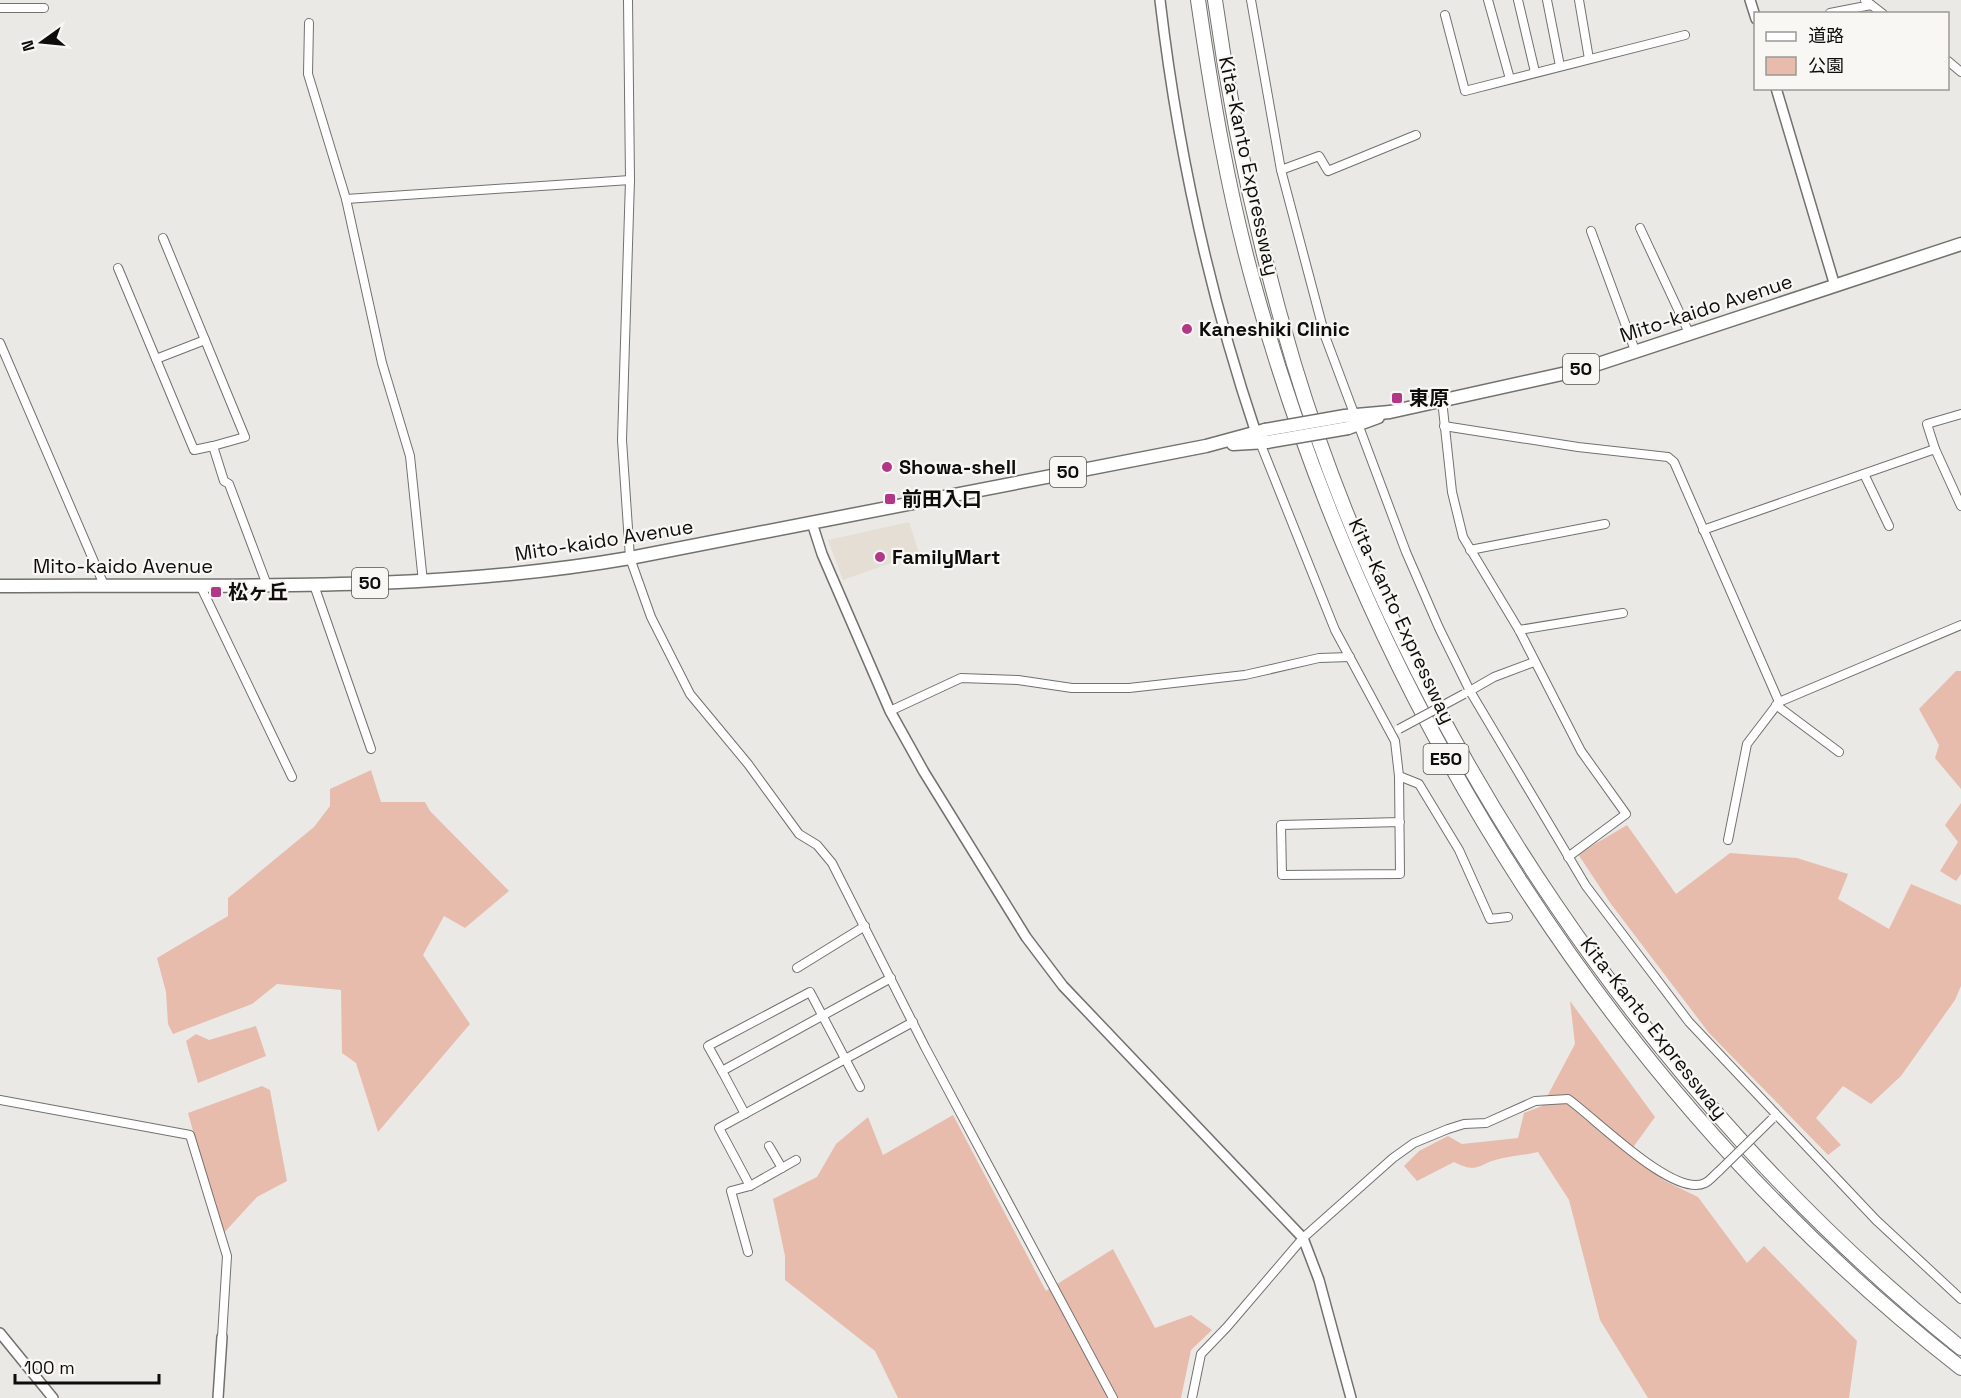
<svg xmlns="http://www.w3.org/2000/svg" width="1961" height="1398" font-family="'Space Grotesk','Noto Sans JP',sans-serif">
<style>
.built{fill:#e4ded4}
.green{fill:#e8bcac}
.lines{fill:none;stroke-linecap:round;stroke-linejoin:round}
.minor-casing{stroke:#73716e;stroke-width:10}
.tertiary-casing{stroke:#73716e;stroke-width:12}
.primary-casing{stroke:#73716e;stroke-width:15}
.motorway-casing{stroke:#73716e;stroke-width:16}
.minor{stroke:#fff;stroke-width:8}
.tertiary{stroke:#fff;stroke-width:9}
.primary{stroke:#fff;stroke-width:12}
.motorway{stroke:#fff;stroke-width:14}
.minor-bridge-casing{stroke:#73716e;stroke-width:10;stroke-linecap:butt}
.primary-bridge-casing{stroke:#73716e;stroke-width:15;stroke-linecap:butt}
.minor-bridge{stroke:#fff;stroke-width:8}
.primary-bridge{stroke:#fff;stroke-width:12}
.poi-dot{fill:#b33787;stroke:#f9f7f3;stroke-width:2}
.labels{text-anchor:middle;stroke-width:4.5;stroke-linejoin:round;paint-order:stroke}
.shield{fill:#f9f7f3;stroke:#545351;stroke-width:1.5}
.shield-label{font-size:18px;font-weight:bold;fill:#0e0d0c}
.street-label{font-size:20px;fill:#0e0d0c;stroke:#f9f7f3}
.poi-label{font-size:20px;font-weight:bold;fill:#0e0d0c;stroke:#f9f7f3;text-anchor:start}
</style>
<rect width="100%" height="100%" fill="#ebe9e6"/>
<path class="built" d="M909,522L919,553L843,580L828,540Z"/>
<g class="green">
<path d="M1956,671H1961V789L1935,758L1939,745L1919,709Z"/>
<path d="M371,770L381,802H425L430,811L509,891L465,928L444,916L423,955L470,1024L378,1132L356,1063L342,1053L341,990L277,984L252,1004L173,1034L168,1024L166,992L157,958L228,916V898L314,827L330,806V789Z"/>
<path d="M1961,803V874L1956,881L1940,871L1958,842L1945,825Z"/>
<path d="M1627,825L1676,894L1730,853L1797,858L1848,874L1838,899L1889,929L1911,884L1961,905V986L1955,1000L1901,1076L1871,1104L1843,1086L1816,1118L1841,1145L1828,1155L1709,1033L1611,904L1578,854Z"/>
<path d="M1570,1001L1655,1117L1629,1153L1665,1181L1698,1197L1747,1263L1764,1246L1857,1341L1849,1398H1648L1600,1320L1569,1200L1538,1152C1525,1155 1512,1156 1499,1159C1479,1163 1479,1175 1454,1162L1417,1181L1404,1166L1419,1151L1448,1136L1462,1144L1518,1138L1524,1113L1542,1106L1575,1044Z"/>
<path d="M256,1026L266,1056L198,1083L186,1041L196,1034L209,1040Z"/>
<path d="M262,1086L270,1090L287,1181L257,1197L222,1235L188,1113Z"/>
<path d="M953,1115L1046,1291L1113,1249L1155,1328L1191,1315L1212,1330L1191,1350L1181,1398H898L875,1351L785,1280V1256L773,1199L817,1177L836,1144L868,1117L883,1155Z"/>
</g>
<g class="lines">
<defs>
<g id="minor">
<path d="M628,0L630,180L622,440L630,558L651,617L690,694L748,764L799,834L817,845L832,863L925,1047L1113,1398"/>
<path d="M1251,0L1281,170L1325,336L1406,552L1439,628L1470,691L1586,886L1689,1022L1876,1220L1961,1299"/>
<path d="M1488,0L1510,79"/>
<path d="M1518,0L1535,72"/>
<path d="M1547,0L1560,66"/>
<path d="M1579,0L1589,59"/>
<path d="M1865,0L1883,14"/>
<path d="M0,8H44"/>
<path d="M1830,13L1871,5"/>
<path d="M1445,15L1465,91L1685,35"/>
<path d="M309,23L308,74L346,199L382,363L410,456L423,582"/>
<path d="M1948,61L1961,72"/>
<path d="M1281,170L1319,156L1328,171L1416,135"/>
<path d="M346,199L630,180"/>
<path d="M1640,228L1690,335"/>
<path d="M1591,231L1636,353"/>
<path d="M163,238L245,437L213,446"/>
<path d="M118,268L194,450L213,446L224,481L229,484L267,585"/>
<path d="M0,343L104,585"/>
<path d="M156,359L205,340"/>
<path d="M1442,400L1452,492L1463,537L1519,630L1581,751L1626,814L1568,857"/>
<path d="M1961,414L1927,424L1935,449L1961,506"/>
<path d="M1444,426L1578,447L1668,457L1674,462L1779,702"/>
<path d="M1259,440L1335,630L1395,741L1399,776L1400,874L1282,875L1281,825L1400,822"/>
<path d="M1864,474L1889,526"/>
<path d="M1703,530L1935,449"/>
<path d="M1470,550L1605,524"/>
<path d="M200,585L292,777"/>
<path d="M314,585L371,749"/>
<path d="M1519,630L1623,613"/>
<path d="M1468,692L1494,677L1534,662"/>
<path d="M1776,705L1839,752"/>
<path d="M890,711L961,678L1018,680L1072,688H1129L1245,675L1319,658L1350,657"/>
<path d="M1399,776L1419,784L1459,850L1490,919L1508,917"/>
<path d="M1728,840L1747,744L1779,702L1961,625"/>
<path d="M797,968L865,926"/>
<path d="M722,1071L708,1046L810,992L860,1087"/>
<path d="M0,1100L190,1135L227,1256L222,1337"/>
<path d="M745,1114L722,1071L891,978"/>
<path d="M769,1146L782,1168"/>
<path d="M750,1186L719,1128L913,1022"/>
<path d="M748,1252L731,1191L750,1186L796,1160"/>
<path d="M1192,1398L1201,1354L1227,1327L1303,1238L1393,1158L1414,1143L1448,1129L1464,1124L1486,1123L1535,1101L1568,1099C1594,1117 1674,1199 1705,1183C1710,1181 1715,1174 1719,1171"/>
</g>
<g id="tertiary">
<path d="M1160,0C1177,146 1209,293 1256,433"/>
<path d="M1750,0L1756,19"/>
<path d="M1776,88L1835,286"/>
<path d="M812,523L822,554L890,711L924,772L1026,937L1063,986L1303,1238L1319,1280L1351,1398"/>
<path d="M0,1333L53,1398"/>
<path d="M218,1398L222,1337"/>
</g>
<g id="primary">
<path d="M1345,416L1390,412L1580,370L1961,244"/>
<path d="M1348,428L1378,417"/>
<path d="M1233,444L1267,442"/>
<path d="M0,586C210,584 422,594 630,558L1206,446L1265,430"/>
</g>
<g id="motorway">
<path d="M1198,0C1212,96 1228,192 1254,285C1371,707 1615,1097 1961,1368"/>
<path d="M1215,0C1232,123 1258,244 1294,364C1407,738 1656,1104 1961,1348"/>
</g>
</defs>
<use href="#minor" class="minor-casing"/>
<use href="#tertiary" class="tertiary-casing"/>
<use href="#primary" class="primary-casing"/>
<use href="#motorway" class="motorway-casing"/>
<use href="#minor" class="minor"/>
<use href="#tertiary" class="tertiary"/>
<use href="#primary" class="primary"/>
<use href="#motorway" class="motorway"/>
<defs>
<g id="minor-bridge">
<path d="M1399,729L1464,694"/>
<path d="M1719,1171L1772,1119"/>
</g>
<g id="primary-bridge">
<path d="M1265,430L1345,416"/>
<path d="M1267,442L1348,428"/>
</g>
</defs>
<use href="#minor-bridge" class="minor-bridge-casing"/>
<use href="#primary-bridge" class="primary-bridge-casing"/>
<use href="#minor-bridge" class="minor-bridge"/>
<use href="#primary-bridge" class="primary-bridge"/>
</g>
<g class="poi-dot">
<circle cx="1187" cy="329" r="6"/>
<rect x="1391" y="392" width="12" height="12" rx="3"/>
<circle cx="887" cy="467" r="6"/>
<rect x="884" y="493" width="12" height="12" rx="3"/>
<circle cx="880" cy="557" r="6"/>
<rect x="210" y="586" width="12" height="12" rx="3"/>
</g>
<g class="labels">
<g class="shield">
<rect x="1563" y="354" width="36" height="30" rx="4.5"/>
<rect x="1050" y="457" width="36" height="30" rx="4.5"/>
<rect x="352" y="568" width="36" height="30" rx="4.5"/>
<rect x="1423.5" y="744" width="45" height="30" rx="4.5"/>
</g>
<g class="shield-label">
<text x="1581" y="375">50</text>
<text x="1068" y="478">50</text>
<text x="370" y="589">50</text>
<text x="1446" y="765">E50</text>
</g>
<g class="street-label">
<text transform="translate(1249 166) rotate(78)" y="7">Kita-Kanto Expressway</text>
<text transform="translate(1706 308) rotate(-18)" y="7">Mito-kaido Avenue</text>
<text transform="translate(604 540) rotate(-9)" y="7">Mito-kaido Avenue</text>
<text x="123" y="573">Mito-kaido Avenue</text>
<text transform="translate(1402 621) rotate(65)" y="7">Kita-Kanto Expressway</text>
<text transform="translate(1654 1028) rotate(52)" y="7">Kita-Kanto Expressway</text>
</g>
<g class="poi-label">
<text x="1199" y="336">Kaneshiki Clinic</text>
<text x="1409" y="405">東原</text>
<text x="899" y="474">Showa-shell</text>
<text x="902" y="506">前田入口</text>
<text x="892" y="564">FamilyMart</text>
<text x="228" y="599">松ヶ丘</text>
</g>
</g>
<rect x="1754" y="12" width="195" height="78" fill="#f9f7f3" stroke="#9b9997" stroke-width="1.5"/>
<rect x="1766" y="32" width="30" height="9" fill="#ffffff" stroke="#9b9997" stroke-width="1.5"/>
<text x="1808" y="42" font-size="18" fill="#0e0d0c">道路</text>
<rect x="1766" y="57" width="30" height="18" fill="#e8bcac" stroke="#9b9997" stroke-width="1.5"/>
<text x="1808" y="72" font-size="18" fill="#0e0d0c">公園</text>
<g transform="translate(42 42) rotate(255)" stroke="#f9f7f3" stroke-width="4.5" paint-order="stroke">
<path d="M0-4.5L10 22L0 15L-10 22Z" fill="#0e0d0c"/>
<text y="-9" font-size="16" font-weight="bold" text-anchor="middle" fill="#0e0d0c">N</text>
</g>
<path d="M15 1374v9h144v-9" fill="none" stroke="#0e0d0c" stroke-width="3"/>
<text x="24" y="1374" font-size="18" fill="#0e0d0c" stroke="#f9f7f3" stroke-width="4.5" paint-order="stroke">100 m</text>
</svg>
